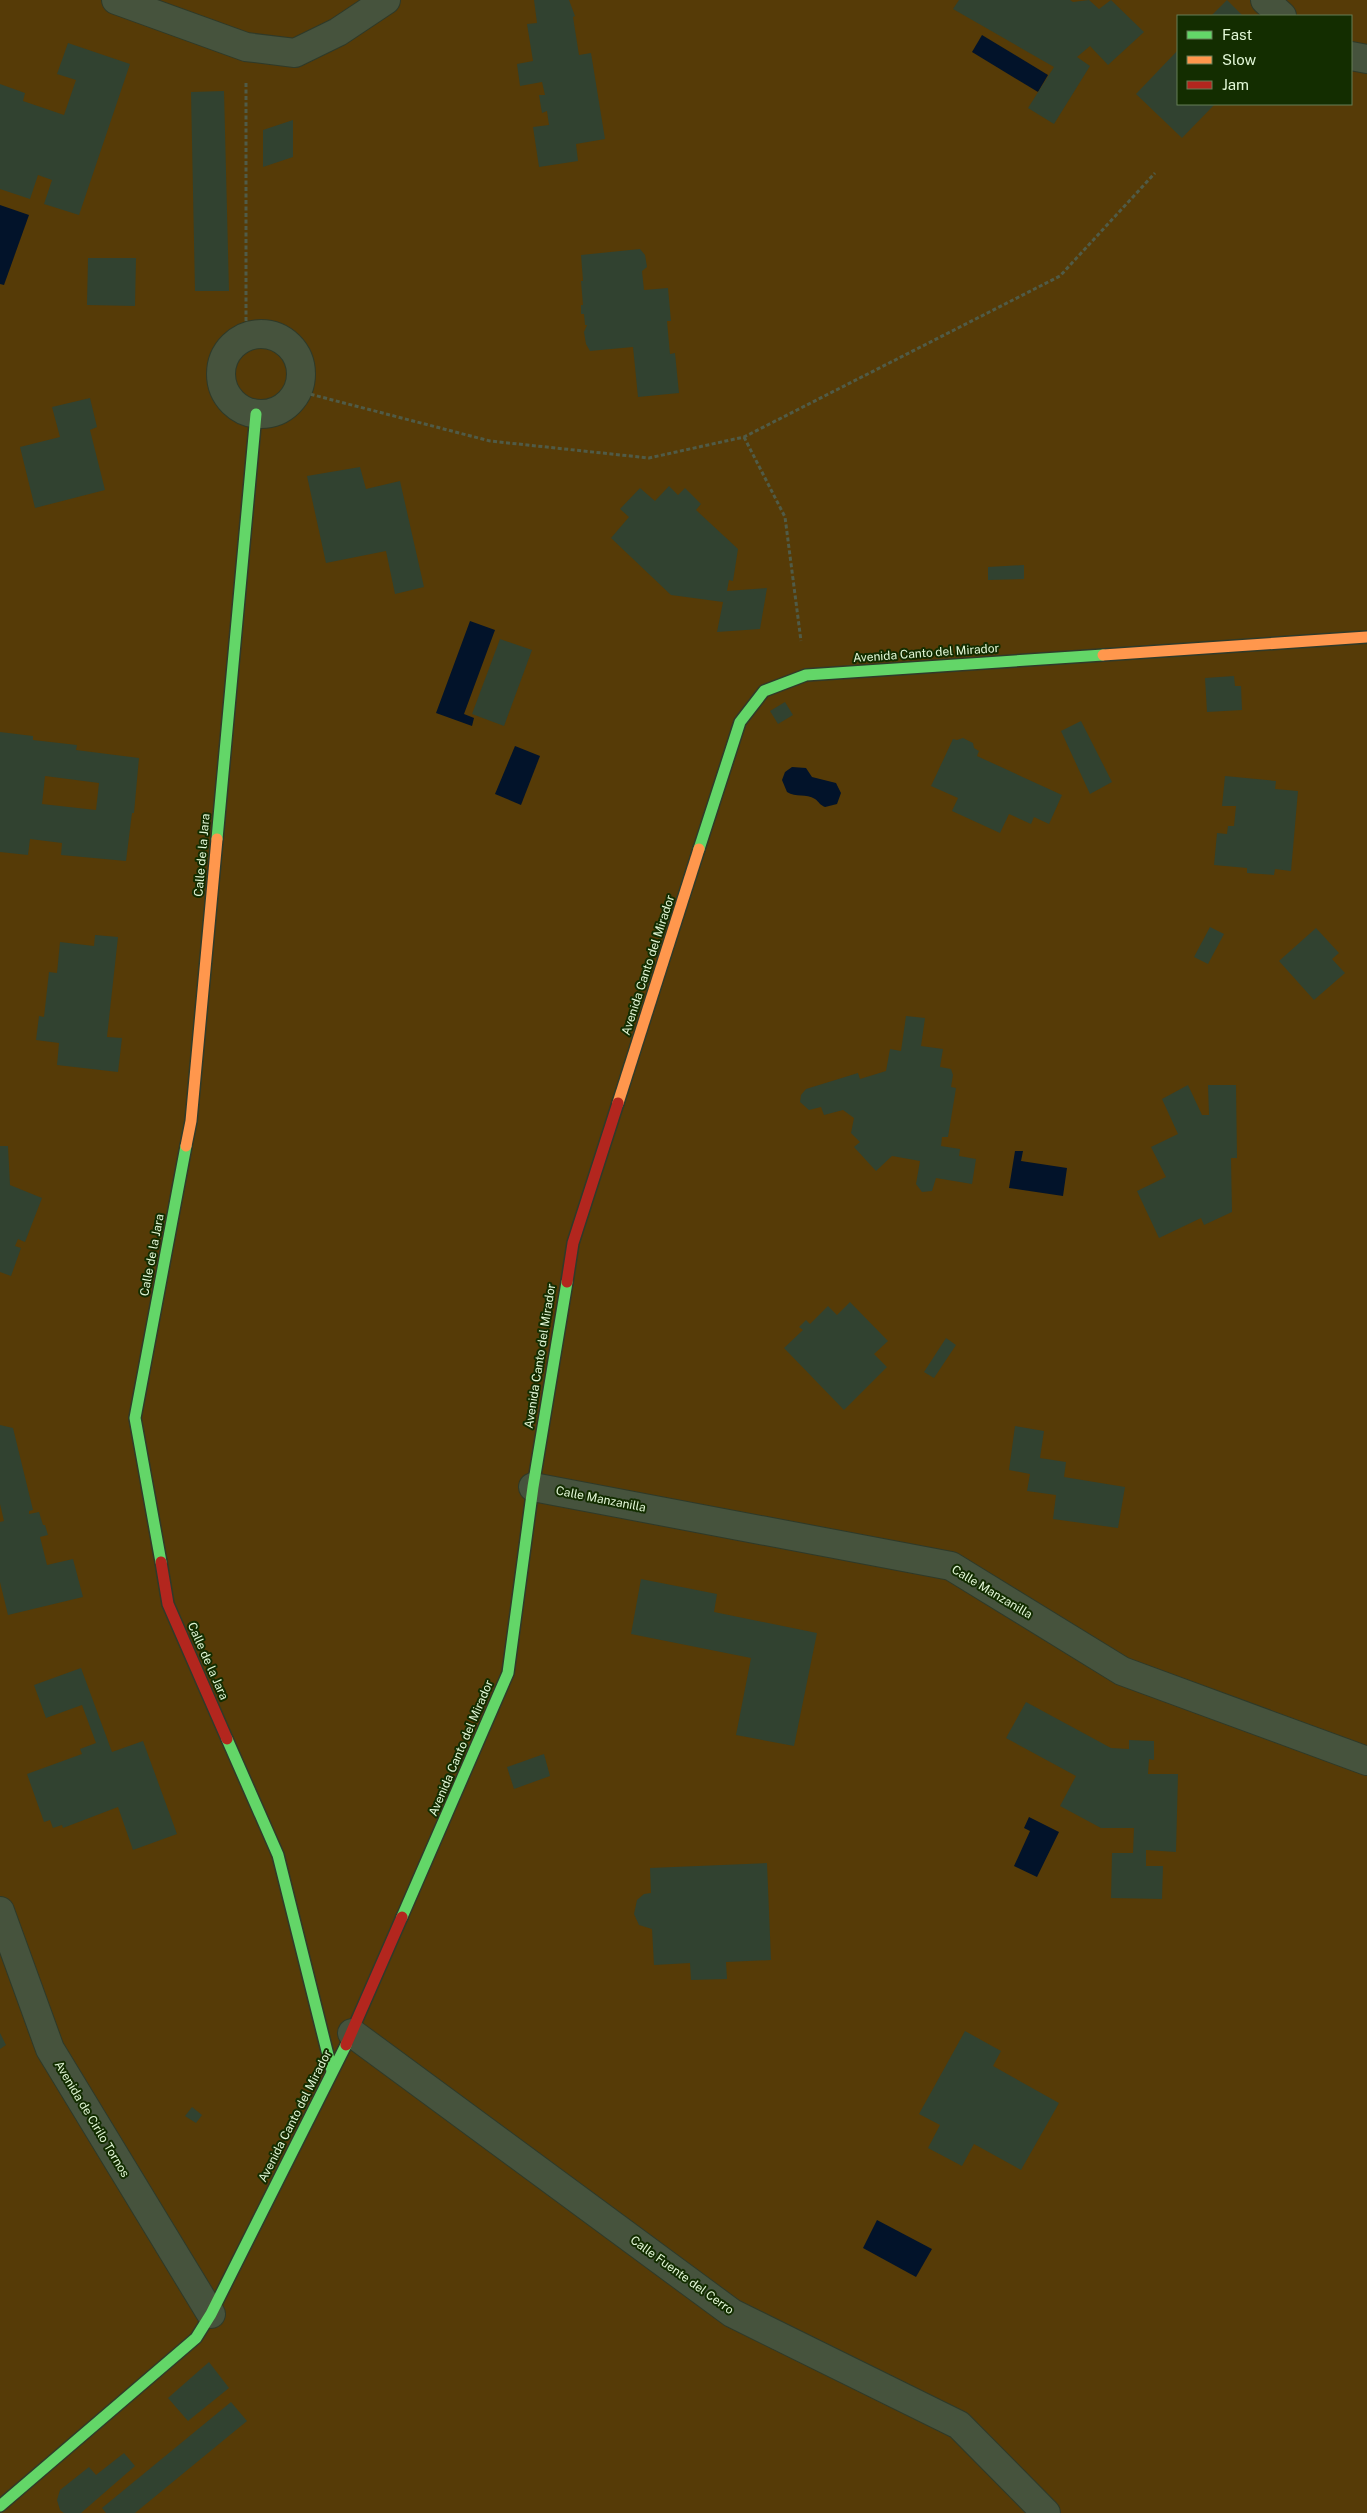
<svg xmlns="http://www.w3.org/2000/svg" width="1367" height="2513" font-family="'Public Sans',sans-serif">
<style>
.green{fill:#563b07;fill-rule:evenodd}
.water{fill:#02132a}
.building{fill:#314230;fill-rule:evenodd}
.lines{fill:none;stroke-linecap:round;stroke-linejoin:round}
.street-casing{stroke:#2f3a29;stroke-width:30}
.fast-casing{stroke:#2f3a29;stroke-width:14}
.slow-casing{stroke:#2f3a29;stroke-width:14}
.jam-casing{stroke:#2f3a29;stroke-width:14}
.path{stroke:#505b47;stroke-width:3;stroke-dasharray:4 2.5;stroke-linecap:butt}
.street{stroke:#46533d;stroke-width:28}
.fast{stroke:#63d668;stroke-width:11}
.slow{stroke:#ff974d;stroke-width:11}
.jam{stroke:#b3261e;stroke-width:11}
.labels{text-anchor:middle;stroke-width:4;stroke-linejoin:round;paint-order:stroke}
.street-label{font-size:12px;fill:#e2f7d6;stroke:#132d00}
</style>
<rect width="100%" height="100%" fill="#14220a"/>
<path class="green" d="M0,0H1367V2513H0ZM1178,16H1351V104H1178Z"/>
<g class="water">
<path d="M982,35L1048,75L1038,92L972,52Z"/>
<path d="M0,205L29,215L4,285L0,284Z"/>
<path d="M470,621L495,630L464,714L474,718L472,726L436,713Z"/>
<path d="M515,746L540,756L521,805L495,794Z"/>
<path d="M792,767L806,768L812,777L836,783L841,793L837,804L825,807C820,805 819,802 815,799C806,793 796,798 787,792L782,780L785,772Z"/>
<path d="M1015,1151H1023L1021,1161L1067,1168L1063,1196L1009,1188Z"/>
<path d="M1029,1817L1059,1832L1037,1877L1014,1866L1030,1831L1024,1828Z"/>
<path d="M877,2220L932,2249L916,2277L863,2248Z"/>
</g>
<g class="building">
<path d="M534,0H569L575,16L573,17L579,55L591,53L605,139L576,144L578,161L539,167L533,127L549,125L547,111L542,113L539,95H545L542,82L520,86L517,64L533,61L527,24L537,23Z"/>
<path d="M959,0H1070L1073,2L1089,0L1099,9L1111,0L1144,32L1108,65L1090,46L1077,57L1090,66L1054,124L1028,108L1054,67L953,9Z"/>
<path d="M1227,0L1243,16H1211Z"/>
<path d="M68,43L130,64L79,215L44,204L52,180L38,175L30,199L0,189V84L25,93L23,101L64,115L76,80L57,74Z"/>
<path d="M1178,50V104H1215L1182,138L1136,94Z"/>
<path d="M224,91L229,291H195L191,92Z"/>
<path d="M293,120V157L263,167V130Z"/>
<path d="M640,249L645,255L647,267L642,271L644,290L668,288L671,321H667L670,354L675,353L679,393L638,397L633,347L590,351L586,344L584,332L587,325H585L584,314H581V305H583L581,281H583L581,255Z"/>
<path d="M88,258H136L135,306L87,305Z"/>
<path d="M90,398L97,427L90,430L105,490L35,508L20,447L60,437L52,407Z"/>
<path d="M360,467L366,489L400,481L424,587L395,594L386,551L326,563L307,476Z"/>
<path d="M669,486L678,495L685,488L701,504L696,510L738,549L733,581L729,580L727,591L767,588L760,629L717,632L723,602L671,595L611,538L629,517L620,509L640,488L655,501Z"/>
<path d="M1024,565V579L988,580V567Z"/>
<path d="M500,639L532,650L504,726L472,714Z"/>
<path d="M1234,676L1235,686H1241L1242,710L1207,712L1205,678Z"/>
<path d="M785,702L793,715L778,724L770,711Z"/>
<path d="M1081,721L1112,782L1090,794L1061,731Z"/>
<path d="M0,732L33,736V740L77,745L76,750L139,758L134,813H132L126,861L61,855L62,843L30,839L28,855L0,852ZM45,776L99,783L96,810L42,804Z"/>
<path d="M963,738L973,743L974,748L979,751L977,756L1062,795L1049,824L1034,817L1031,824L1009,814L1000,833L952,811L958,798L931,786L953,739L957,740Z"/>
<path d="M1225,776L1276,781L1275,789L1298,791L1291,871L1275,869L1274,875L1247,873V868L1214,865L1217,833L1227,834L1228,826H1234L1236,806H1222Z"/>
<path d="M1210,927L1224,934L1208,964L1194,957Z"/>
<path d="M1316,928L1339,953L1332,959L1345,973L1314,1000L1279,961Z"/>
<path d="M95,935L118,937L107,1037L122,1038L118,1072L57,1065L59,1043L36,1040L39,1016L44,1017L49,972L57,973L60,942L94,946Z"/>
<path d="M906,1016L925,1018L921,1046L943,1049L940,1067L951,1069L953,1075L951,1087L956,1088L948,1137H942L941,1146L960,1149L959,1156L976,1159L972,1184L936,1178L932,1191L922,1192L916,1184L920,1161L892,1156L876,1171L854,1147L860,1142L851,1133L854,1118L843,1110L824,1115L821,1107L809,1110L800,1102L801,1095L806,1089L858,1073L860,1079L886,1071L890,1049L901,1051Z"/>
<path d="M1188,1085L1202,1115H1209L1208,1085H1236L1237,1158H1231L1232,1212L1204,1225L1201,1218L1159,1238L1137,1191L1166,1177L1151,1147L1178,1134L1162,1099Z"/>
<path d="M0,1146H8L10,1185L42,1198L25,1242L18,1239L15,1246L21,1248L11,1276L0,1272Z"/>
<path d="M850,1302L888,1341L874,1354L887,1367L844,1410L784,1348L803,1330L799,1327L806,1320L810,1324L828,1306L837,1315Z"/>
<path d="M946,1338L956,1345L934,1378L924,1372Z"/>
<path d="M0,1425L13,1428L33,1510L29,1511V1514L39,1512L43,1525H45L48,1535L40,1537L47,1565L73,1559L83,1597L8,1615L0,1582V1522L4,1521L0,1504Z"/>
<path d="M1015,1426L1044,1431L1040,1458L1066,1462L1064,1477L1125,1487L1118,1528L1053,1519L1056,1495L1027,1491L1030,1474L1009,1470Z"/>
<path d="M641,1579L717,1594L714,1612L817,1633L794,1746L736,1735L751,1658L631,1634Z"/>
<path d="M81,1668L112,1752L143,1741L177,1834L133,1850L118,1807L63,1828L62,1825L53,1828L50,1820L44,1822L27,1774L82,1754L80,1749L96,1743L82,1705L46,1718L34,1685Z"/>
<path d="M1026,1702L1111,1748L1129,1749V1740L1154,1741V1760L1149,1759L1148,1774H1178L1176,1852L1146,1850V1866H1163L1162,1899L1111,1898L1112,1853H1133L1134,1828H1101L1060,1806L1076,1776L1006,1738Z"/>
<path d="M544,1754L550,1776L514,1789L507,1767Z"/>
<path d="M767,1863L771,1960L726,1962L727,1979L691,1980L690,1963L654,1965L652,1929L639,1925L634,1914L637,1900L644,1894L651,1893L650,1868Z"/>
<path d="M965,2031L1001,2051L993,2066L1059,2103L1021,2170L974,2144L962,2166L928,2148L940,2125L919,2114Z"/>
<path d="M0,2033L6,2045L0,2049Z"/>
<path d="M192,2107L202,2115L196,2123L185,2116Z"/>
<path d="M209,2362L229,2388L188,2421L168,2398Z"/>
<path d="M231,2402L247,2421L135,2513H106L102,2508Z"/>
<path d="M124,2453L135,2466L81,2513H64L60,2510L57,2500L60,2490L89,2467L96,2475Z"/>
</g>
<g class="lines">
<defs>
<g id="street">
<path d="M116,0L246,47L295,53L338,32L386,0"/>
<path d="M1265,0L1282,16"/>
<path d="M1351,56L1367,59"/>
<circle cx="261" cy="374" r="40"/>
<path d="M533,1487L951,1566L1122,1671L1367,1761"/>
<path d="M0,1911L50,2049L211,2314"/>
<path d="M352,2033L732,2313L959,2425L1046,2513"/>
</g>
<g id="fast">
<path d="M217,839L256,414"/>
<path d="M699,849L740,722L764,691L806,675L1103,655"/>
<path d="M161,1562L135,1418L186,1146"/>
<path d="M227,1739L278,1855L332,2071"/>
<path d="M402,1917L508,1673L533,1487L567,1282"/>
<path d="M0,2506L196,2338L211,2314L346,2045"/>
</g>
<g id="slow">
<path d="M1103,655L1367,637"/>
<path d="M618,1103L699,849"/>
<path d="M186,1146L191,1121L217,839"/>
</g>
<g id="jam">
<path d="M567,1282L573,1243L618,1103"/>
<path d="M161,1562L168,1604L227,1739"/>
<path d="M346,2045L402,1917"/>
</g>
</defs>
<use href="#street" class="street-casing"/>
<use href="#fast" class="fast-casing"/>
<use href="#slow" class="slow-casing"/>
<use href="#jam" class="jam-casing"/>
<g class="path">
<path d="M246,83V337"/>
<path d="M298,391L490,441L649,458L744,437L1060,276L1155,173"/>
<path d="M744,437L785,517L801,641"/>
</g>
<use href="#street" class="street"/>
<use href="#fast" class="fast"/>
<use href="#slow" class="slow"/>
<use href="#jam" class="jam"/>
</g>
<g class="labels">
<g class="street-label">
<text transform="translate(926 653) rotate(-4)" y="4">Avenida Canto del Mirador</text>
<text transform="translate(202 855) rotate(-85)" y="4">Calle de la Jara</text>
<text transform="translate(648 965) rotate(-72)" y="4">Avenida Canto del Mirador</text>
<text transform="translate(152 1255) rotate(-79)" y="4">Calle de la Jara</text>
<text transform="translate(540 1356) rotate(-81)" y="4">Avenida Canto del Mirador</text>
<text transform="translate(601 1499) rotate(11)" y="4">Calle Manzanilla</text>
<text transform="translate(992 1592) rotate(31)" y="4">Calle Manzanilla</text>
<text transform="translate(208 1661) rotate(66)" y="4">Calle de la Jara</text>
<text transform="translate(461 1748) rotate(-67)" y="4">Avenida Canto del Mirador</text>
<text transform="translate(295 2116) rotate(-63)" y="4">Avenida Canto del Mirador</text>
<text transform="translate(92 2119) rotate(59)" y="4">Avenida de Cirilo Tornos</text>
<text transform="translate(682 2275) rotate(36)" y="4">Calle Fuente del Cerro</text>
</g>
</g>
<rect x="1177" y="15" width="175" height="90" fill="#132d00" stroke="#667e56"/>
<rect x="1187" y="31" width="25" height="8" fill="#63d668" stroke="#667e56"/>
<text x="1222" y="40" font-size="15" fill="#e2f7d6">Fast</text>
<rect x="1187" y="56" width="25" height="8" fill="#ff974d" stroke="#667e56"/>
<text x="1222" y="65" font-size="15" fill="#e2f7d6">Slow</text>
<rect x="1187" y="81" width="25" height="8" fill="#b3261e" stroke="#667e56"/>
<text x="1222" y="90" font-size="15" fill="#e2f7d6">Jam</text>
</svg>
